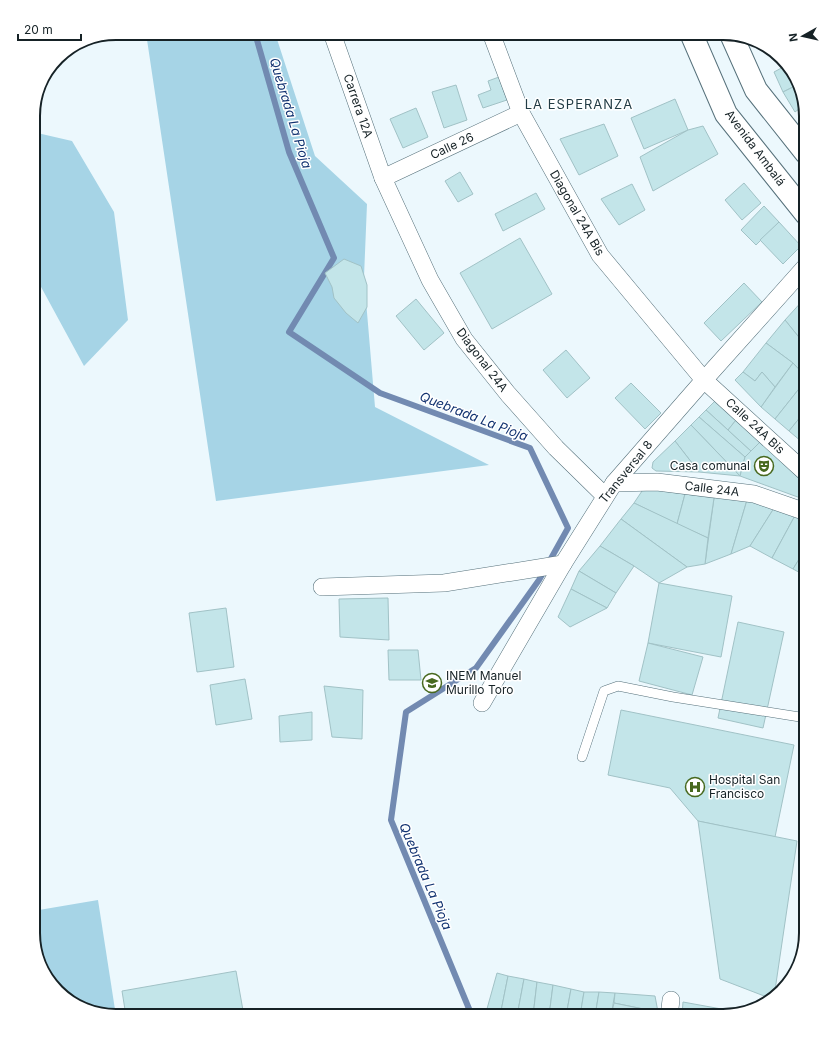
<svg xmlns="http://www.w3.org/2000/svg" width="839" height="1049" font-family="Inter,sans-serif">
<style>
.green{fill:#a6d4e6}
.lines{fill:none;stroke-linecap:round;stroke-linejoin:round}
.stream{stroke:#728ab1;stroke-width:6}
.building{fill:#c3e5e9;stroke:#a1c2c6}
.service-casing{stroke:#56717b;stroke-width:10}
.minor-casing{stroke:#56717b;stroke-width:18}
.primary-casing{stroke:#56717b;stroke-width:24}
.service{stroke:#fff;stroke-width:9}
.minor{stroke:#fff;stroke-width:17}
.primary{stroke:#fff;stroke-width:22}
.labels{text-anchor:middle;stroke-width:3;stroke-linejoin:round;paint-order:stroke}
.street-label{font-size:12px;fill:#162226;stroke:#fff}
.poi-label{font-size:12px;fill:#162226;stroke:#fff;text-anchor:start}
.neighbourhood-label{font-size:13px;letter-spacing:1px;fill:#223c45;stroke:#fff}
.water-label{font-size:13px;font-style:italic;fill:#123371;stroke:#fff}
.rim{fill:none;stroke:#162226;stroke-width:2}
</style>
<rect width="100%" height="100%" fill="#ecf8fd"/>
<g class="green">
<path d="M146,33H275L315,156L367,204L364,277L375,407L489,465L216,501Z"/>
<path d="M33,132L72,141L114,212L128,320L84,366L40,285L33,277Z"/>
<path d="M98,900L116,1016L79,1007L47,979L33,933V911Z"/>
</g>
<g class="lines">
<path class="stream" d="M255,33L289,152L334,258L289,332L380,393L530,448L568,528L539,580L476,668L406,712L391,820L472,1016"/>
</g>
<g class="building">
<path d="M787,65L792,70L797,85L783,92L774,72Z"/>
<path d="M499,77L507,100L483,108L478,95L491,90L488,81Z"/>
<path d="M456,85L467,120L444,128L432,92Z"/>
<path d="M797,85L803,106L795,112L783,92Z"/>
<path d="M675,99L688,130L644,149L631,118Z"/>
<path d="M416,108L428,137L403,148L390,119Z"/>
<path d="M604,124L618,156L579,175L560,139Z"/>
<path d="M703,126L718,154L653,191L640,157L688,130Z"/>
<path d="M460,172L473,194L458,202L445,181Z"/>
<path d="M744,183L761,203L742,220L725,200Z"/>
<path d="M632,184L645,210L619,225L601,199Z"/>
<path d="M536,193L545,209L503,231L495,214Z"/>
<path d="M764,206L779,222L756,245L741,230Z"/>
<path d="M779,222L801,246L783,264L760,240Z"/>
<path d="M520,238L552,294L492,329L460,273Z"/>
<path d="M344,259L361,266L367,285V307L358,323L346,313L334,298L332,287L325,273Z"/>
<path d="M744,283L762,302L721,341L704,323Z"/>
<path d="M805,298L806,300V346L785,320Z"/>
<path d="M416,299L444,333L424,350L396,316Z"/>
<path d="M785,320L806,346V368L802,372L793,363L766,343Z"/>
<path d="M766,343L793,363L775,387L762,372L755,381L743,372Z"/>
<path d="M566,350L590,378L567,398L543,370Z"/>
<path d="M793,363L806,377V380L775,419L761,407Z"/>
<path d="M743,372L755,381L762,372L775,387L761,407L735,380Z"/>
<path d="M806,380V410L789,431L775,419Z"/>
<path d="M631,383L661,413L645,429L615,398Z"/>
<path d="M715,401L736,420L728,430L706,410Z"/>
<path d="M706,410L751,451L745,457L699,417Z"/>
<path d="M806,410V437L802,442L789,431Z"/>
<path d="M699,417L745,457L740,476L691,425Z"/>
<path d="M736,420L760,442L751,451L728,430Z"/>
<path d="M691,425L740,476L699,472L675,441Z"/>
<path d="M675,441L699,472L656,471L652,468L653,462Z"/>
<path d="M760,442L806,485V500L740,476L745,457Z"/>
<path d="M644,488L685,494L677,524L634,503Z"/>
<path d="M716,492L747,500L731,554L705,564L714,498Z"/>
<path d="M685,494L714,498L708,538L677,524Z"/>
<path d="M747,500L776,505L750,546L731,554Z"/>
<path d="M634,503L708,538L705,564L687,567L621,519Z"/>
<path d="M776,505L798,510L772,558L750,546Z"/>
<path d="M798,510L806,516V548L793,569L772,558Z"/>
<path d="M621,519L687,567L659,583L634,566L600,546Z"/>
<path d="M600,546L634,566L616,593L579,571Z"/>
<path d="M806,548V576L793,569Z"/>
<path d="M579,571L616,593L607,608L571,589Z"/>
<path d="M659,583L732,596L721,657L648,643Z"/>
<path d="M571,589L607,608L570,627L558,617Z"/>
<path d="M388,598L389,640L340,637L339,599Z"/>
<path d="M226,608L234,667L197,672L189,613Z"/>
<path d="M738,622L784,632L763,728L718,718Z"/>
<path d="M648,643L703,657L692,695L639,681Z"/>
<path d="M388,650H418L421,680H389Z"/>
<path d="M245,679L252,719L216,725L210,685Z"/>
<path d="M324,686L363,690L362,739L332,737Z"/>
<path d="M621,710L794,745L775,837L698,821L670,788L608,775Z"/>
<path d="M312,712V740L280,742L279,716Z"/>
<path d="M698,821L797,841L774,997L772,999L720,979Z"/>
<path d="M236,971L244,1016H126L122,991Z"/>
<path d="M497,973L508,976L500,1016H485Z"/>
<path d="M508,976L524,979L517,1016H500Z"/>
<path d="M524,979L537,982L533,1016H517Z"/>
<path d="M537,982L553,985L549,1016H533Z"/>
<path d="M553,985L571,989L566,1016H549Z"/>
<path d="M571,989L584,992L580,1016H566Z"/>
<path d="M584,992H599L595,1016H580Z"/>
<path d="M599,992L615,993L611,1016H595Z"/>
<path d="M615,993L655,996L658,1012L614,1003Z"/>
<path d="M683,1002L727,1010L726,1015L686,1016L682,1015Z"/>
<path d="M614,1003L658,1012L657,1016H627L612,1012Z"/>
</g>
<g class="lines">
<defs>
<path id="service" d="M582,757L604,691L618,686L673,697L806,718"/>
<g id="minor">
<path d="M332,33L383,178L430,280L464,339L508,394L556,448L605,496"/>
<path d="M491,33L521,113L600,255L704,380L806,473"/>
<path d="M383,178L521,113"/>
<path d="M614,483L657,482L754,494L806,512"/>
<path d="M322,587L444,583L563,564"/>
<path d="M482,703L563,564L614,483L704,380L806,266"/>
<path d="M669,1016L671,1000"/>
</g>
<g id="primary">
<path d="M691,33L726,114L806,214"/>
<path d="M731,34L756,90L806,153"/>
</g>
</defs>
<use href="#service" class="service-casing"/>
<use href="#minor" class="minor-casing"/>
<use href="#primary" class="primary-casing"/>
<use href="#service" class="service"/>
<use href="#minor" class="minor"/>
<use href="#primary" class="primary"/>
</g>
<defs>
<symbol id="theatre-ring" viewBox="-11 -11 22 22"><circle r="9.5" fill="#fff" stroke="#48691f" stroke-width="1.5"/><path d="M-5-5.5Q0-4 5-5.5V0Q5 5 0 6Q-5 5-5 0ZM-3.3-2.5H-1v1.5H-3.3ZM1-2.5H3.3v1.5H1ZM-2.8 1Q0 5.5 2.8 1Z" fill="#48691f"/></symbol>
<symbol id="school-ring" viewBox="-11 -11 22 22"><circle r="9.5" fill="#fff" stroke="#48691f" stroke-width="1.5"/><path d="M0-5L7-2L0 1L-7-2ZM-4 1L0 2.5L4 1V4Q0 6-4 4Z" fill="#48691f"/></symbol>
<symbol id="hospital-ring" viewBox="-11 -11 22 22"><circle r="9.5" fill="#fff" stroke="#48691f" stroke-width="1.5"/><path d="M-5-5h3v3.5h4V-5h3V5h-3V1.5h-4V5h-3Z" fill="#48691f"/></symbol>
</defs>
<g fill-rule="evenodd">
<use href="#theatre-ring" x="753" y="455" width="22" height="22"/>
<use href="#school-ring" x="421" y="672" width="22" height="22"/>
<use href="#hospital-ring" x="684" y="776" width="22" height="22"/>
</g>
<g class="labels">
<g class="street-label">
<text transform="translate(358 106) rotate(71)" y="4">Carrera 12A</text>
<text transform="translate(452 146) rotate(-25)" y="4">Calle 26</text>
<text transform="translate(755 148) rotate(53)" y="4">Avenida Ambalá</text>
<text transform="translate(577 213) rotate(60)" y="4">Diagonal 24A Bis</text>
<text transform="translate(482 360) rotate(53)" y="4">Diagonal 24A</text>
<text transform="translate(755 426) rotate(43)" y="4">Calle 24A Bis</text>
<text transform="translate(626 472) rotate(-51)" y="4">Transversal 8</text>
<text transform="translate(712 489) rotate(7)" y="4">Calle 24A</text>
</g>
<g class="poi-label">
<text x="750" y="470" text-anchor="end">Casa comunal</text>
<text x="446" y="680">INEM Manuel<tspan x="446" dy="14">Murillo Toro</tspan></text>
<text x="709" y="784">Hospital San<tspan x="709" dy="14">Francisco</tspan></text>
</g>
<g class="neighbourhood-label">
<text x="579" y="109">LA ESPERANZA</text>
</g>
<g class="water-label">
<text transform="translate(291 113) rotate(73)" y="5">Quebrada La Pioja</text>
<text transform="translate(474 416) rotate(21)" y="5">Quebrada La Pioja</text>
<text transform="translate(426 876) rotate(67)" y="5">Quebrada La Pioja</text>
</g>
</g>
<path d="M0 0H839V1049H0ZM116 40H723A76 76 0 0 1 799 116V933A76 76 0 0 1 723 1009H116A76 76 0 0 1 40 933V116A76 76 0 0 1 116 40Z" fill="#fff" fill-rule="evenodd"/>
<path class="rim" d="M116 40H723A76 76 0 0 1 799 116V933A76 76 0 0 1 723 1009H116A76 76 0 0 1 40 933V116A76 76 0 0 1 116 40Z"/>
<g transform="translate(803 36) rotate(262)" stroke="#ffffff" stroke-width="3" paint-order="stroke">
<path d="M0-3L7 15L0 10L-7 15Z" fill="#162226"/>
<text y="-6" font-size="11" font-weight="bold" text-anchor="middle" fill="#162226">N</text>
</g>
<path d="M18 34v6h63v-6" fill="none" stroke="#162226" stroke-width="2"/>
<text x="24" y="34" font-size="12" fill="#162226" stroke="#ffffff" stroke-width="3" paint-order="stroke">20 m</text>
</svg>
